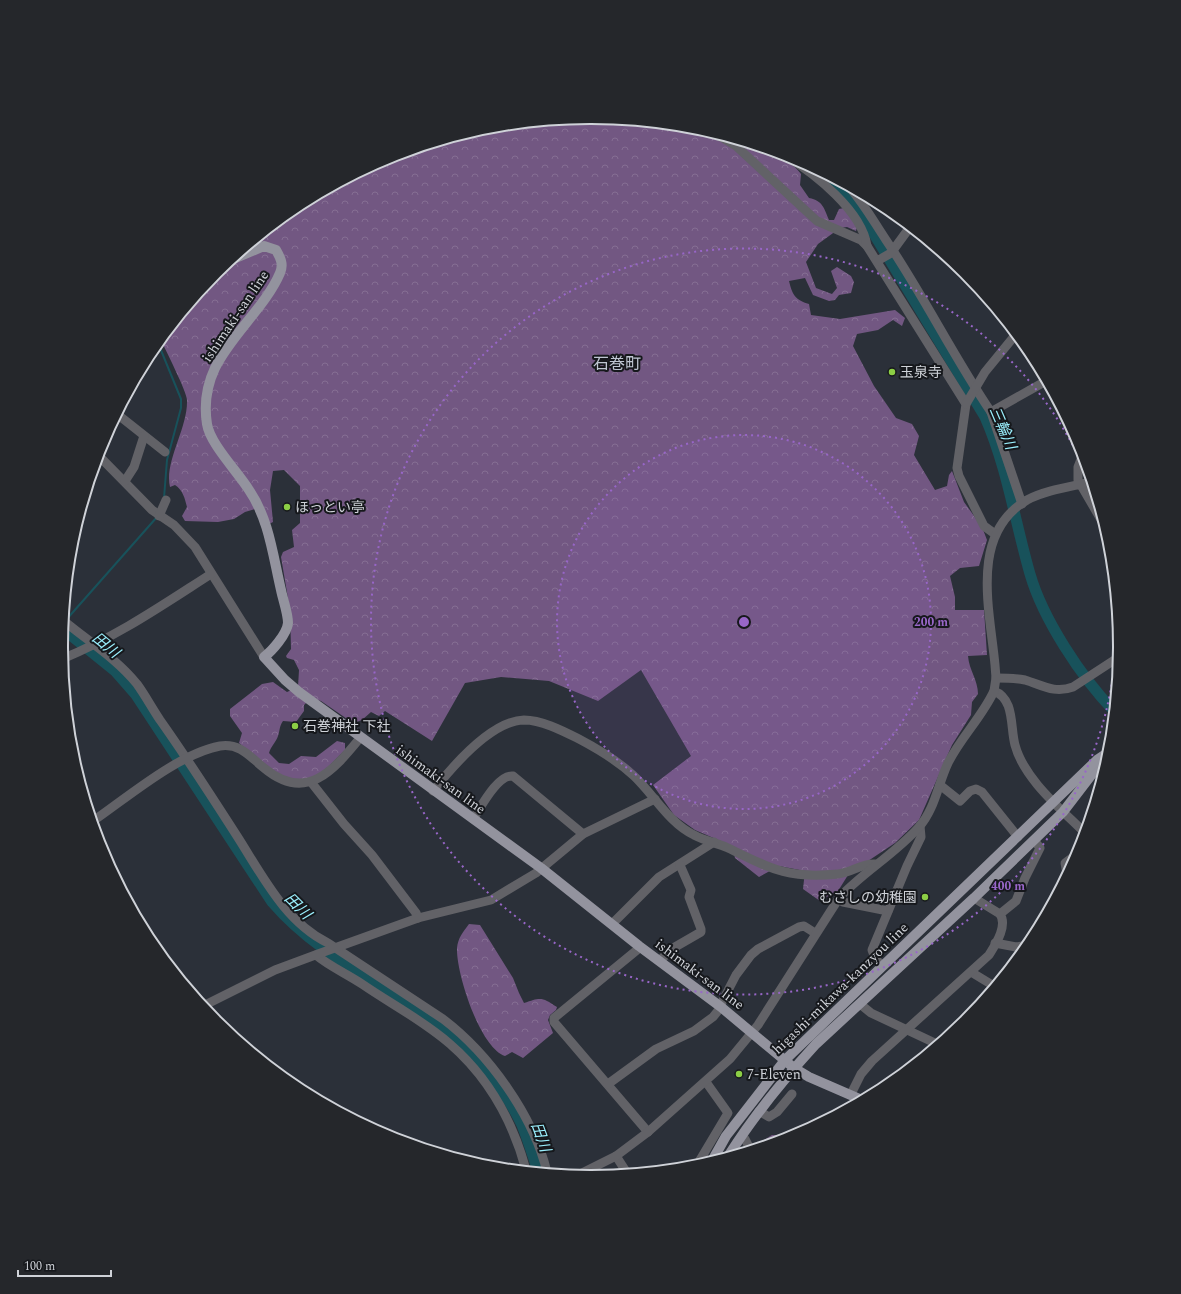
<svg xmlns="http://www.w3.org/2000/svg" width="1181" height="1294" font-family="Spectral,'Noto Sans JP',serif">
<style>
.forest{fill:url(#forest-crowns)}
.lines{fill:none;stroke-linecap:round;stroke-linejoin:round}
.stream{stroke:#18525b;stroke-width:2}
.river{stroke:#18525b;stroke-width:11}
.minor{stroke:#626267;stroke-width:9}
.major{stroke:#93939e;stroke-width:10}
.ring{fill:none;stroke:#9866c8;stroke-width:2;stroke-dasharray:2 4}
.poi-dot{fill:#8cce45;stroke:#16181c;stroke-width:1.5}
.labels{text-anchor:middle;stroke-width:4;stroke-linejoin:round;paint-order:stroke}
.street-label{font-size:14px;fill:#cfd2d8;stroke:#16181c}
.poi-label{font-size:14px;fill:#cfd2d8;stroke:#16181c;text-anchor:start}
.water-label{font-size:15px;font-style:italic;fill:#9bf0fe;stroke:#16181c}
.quarter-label{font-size:16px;fill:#bec5d1;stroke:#16181c}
.rim{fill:none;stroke:#cfd2d8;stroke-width:2}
.centre{fill:#9866c8;stroke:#16181c;stroke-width:2}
.ring-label{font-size:12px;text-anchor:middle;font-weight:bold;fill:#9866c8;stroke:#16181c;stroke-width:4;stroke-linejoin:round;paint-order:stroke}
</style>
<defs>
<pattern id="forest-crowns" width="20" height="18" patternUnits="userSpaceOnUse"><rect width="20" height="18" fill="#725782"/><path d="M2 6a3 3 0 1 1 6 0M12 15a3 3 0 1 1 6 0" fill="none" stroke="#856e93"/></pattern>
</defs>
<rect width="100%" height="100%" fill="#2b3039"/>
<g class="forest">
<path d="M591,118L662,125L671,130L689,132L695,128C724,137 784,149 801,174L800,185L809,198C823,201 824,208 829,220H834L839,209L844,208L857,227L856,231L847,227L840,228L818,244L806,262L816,288L832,294L837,288L831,271L837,267L851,276L854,282L851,293L839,295L835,300L829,301L813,295L805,278L789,281C792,294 795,300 809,304L811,315L840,319L895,310L905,318L902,326L893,320L878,330L857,334L853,346L874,386L896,418L912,424L919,436L914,455L935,490L947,486L949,475L952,471L964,502L982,527L987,540L979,566L960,568L950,576L955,597V610H984L987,655L968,656C969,670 978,680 978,694L972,702L971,715L952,745L919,820L895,843L868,861L853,867L838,891L820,901L803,889L805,871L779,866L759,877L735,858L732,846L695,830L674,815L653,785L691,756L641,670L598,701L549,681L501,677L465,683L432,741L385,711L379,716L371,712L362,720L353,723L321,701L311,698L304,705V711L296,722L283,721C279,727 280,730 278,736C276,742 271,746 269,753L279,763L289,764L301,756L316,757L337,741L345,743V750C334,760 323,775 308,779C282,787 257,758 239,743L242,733L230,716V709L262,684L273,682L287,692L298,687L299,670L294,660L287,658L286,656L291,649L290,610L281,557L283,552L294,547L292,530L300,523V486L284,470L273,471L270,490L273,522L269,524L262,507L245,512L234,519L218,522L185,521L182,516L187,507C185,499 183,490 175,485L170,487C164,462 188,428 187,400C187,392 165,349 161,340L216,272L297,207L388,158L487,128Z"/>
<path d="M469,924L480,925L513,978L519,993L524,1003C541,997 542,997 557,1007L556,1010L550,1015L548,1020L553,1033L523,1058L512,1052L505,1056C480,1048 456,973 457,948C458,938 463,932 469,924Z"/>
<path d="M772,1135H781L783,1139L757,1147L756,1145Z"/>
</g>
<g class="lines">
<g class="stream">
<path d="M158,343L181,399V408L167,460L164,498"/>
<path d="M66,620L157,517"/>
</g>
<g class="river">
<path d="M825,175L840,188L860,211L985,417C1007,467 1015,522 1030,574C1043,619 1081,677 1114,711"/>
<path d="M63,629L115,671L136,695L272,902C320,958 385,983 443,1027C473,1049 506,1091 522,1125C528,1140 533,1156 538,1171"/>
</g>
<g class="minor">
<path d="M675,126L708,132L721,137L736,146L817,221L861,240L867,246L966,404L957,468L959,476L984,526L995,534"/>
<path d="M786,156C815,174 862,211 867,246"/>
<path d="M850,188C864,204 874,222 886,240C924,296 953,356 991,412L1046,381"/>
<path d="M877,261L891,253L910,227"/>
<path d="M966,404L985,372L1016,334"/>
<path d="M991,412L1022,504"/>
<path d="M117,414L165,452"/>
<path d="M1083,454L1078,467V480L1103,523"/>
<path d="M98,455L152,510L174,525L195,547L264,657"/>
<path d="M125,481L134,467L144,436"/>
<path d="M159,516L166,500"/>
<path d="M64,621C88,641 117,659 137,684C145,695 152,708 160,720C187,758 212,797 237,836C262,875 285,922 328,943L443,1019C489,1054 533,1115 547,1172"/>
<path d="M62,659C118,636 161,606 211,574"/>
<path d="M996,678C1006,678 1015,678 1025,680C1042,685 1054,694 1073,687L1119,657"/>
<path d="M994,691C1015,699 1010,727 1015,745C1024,779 1061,809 1085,833"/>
<path d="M311,782L344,824L372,855L416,913L418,918"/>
<path d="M940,785L960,801L970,791L976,789L982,792L1018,837"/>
<path d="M433,791C452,767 491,721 524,720C542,720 563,731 579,739C598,749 618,761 634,776C654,795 669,823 694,835C705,841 717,843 728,848C771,869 788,879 838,874C851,873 862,863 875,864"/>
<path d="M473,819C481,807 498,774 513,776L583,834"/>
<path d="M93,821C128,797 178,754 220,746C241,743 250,757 264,768C306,803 333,771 360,738"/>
<path d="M1067,874L1065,863L1077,854"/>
<path d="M839,898L843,902L888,911"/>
<path d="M974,898L1000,914"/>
<path d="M612,924L659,877L714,842"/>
<path d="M995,943L1016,947L1028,945"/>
<path d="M639,946L637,950L554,1018V1022L648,1132"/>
<path d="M316,955C329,966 347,974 362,984C391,1004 424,1021 450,1044C488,1077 513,1122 526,1170"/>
<path d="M659,961L675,947L701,932V929L689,897L691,890L680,865"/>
<path d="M882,966L875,958L872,950L907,866L921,837L920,826"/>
<path d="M971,972L994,986"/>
<path d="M860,1004L871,1013L937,1044"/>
<path d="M203,1006L275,970L318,954L418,918L491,900L536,873L583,834L655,799"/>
<path d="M608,1084L656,1049L694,1031L713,1017L721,1007L722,1002L736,975L751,955L758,949L799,927L804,926L815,933"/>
<path d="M851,1094L861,1074L872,1061L989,955C995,945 1008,926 1000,914L1016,901L1025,878L1040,848L1034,840"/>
<path d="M759,1111L769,1117L777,1112L792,1094"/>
<path d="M741,1137L745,1139L750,1149"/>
<path d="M616,1156L627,1173"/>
<path d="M697,1165L728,1113L706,1082"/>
<path d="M578,1175L616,1156L648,1132L730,1059L758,1025L839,898C863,872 895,854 919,827C935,809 938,784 948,763C961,737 982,717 994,691L996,678L995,665C990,610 969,534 1027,500C1046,490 1070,487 1091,482"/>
</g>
<g class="major">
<path d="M231,260L264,246L276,250C280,257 284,264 280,273C266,306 231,335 215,368C207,385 204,405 207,424C210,444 238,472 249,490C269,519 273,556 281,590C283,600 288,613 288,623C287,634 272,651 264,657L285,680L299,692L541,868L639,946L721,1007L794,1068L809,1077L862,1100"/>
<path d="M729,1155C754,1115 784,1079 816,1044L974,898L1063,812L1096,769"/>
<path d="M712,1161L726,1136L785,1060L1097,760L1109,752"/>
</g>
</g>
<circle cx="744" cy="622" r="187" fill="#9866c8" fill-opacity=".12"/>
<g class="ring">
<circle cx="744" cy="622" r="187"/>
<path d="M1105 529A373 373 0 0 1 1111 554M1117 619A373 373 0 1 1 1097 501"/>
</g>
<g class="poi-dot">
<circle cx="892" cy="372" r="4"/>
<circle cx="287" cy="507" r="4"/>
<circle cx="295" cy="726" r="4"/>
<circle cx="925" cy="897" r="4"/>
<circle cx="739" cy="1074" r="4"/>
</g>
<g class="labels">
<g class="street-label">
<text transform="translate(235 316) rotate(-56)" y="5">ishimaki-san line</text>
<text transform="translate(441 779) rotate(36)" y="5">ishimaki-san line</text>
<text transform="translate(700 974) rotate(37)" y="5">ishimaki-san line</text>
<text transform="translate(840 988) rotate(-44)" y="5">higashi-mikawa-kanzyou line</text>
</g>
<g class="poi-label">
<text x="900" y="377">玉泉寺</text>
<text x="295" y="512">ほっとい亭</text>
<text x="303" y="731">石巻神社 下社</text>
<text x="917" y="902" text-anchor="end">むさしの幼稚園</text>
<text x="747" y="1079">7-Eleven</text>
</g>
<g class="water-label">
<text transform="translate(1003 428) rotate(67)" y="5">三輪川</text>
<text transform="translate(106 645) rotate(39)" y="5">田川</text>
<text transform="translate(298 906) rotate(45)" y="5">田川</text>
<text transform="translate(541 1137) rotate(70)" y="5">田川</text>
</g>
<g class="quarter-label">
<text x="617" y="369">石巻町</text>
</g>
</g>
<path d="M0 0H1181V1294H0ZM590 124H591A522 522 0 0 1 1113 646V648A522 522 0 0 1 591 1170H590A522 522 0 0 1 68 648V646A522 522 0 0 1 590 124Z" fill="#25272b" fill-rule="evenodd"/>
<path class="rim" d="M590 124H591A522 522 0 0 1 1113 646V648A522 522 0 0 1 591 1170H590A522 522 0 0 1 68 648V646A522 522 0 0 1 590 124Z"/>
<circle cx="744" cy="622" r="6" class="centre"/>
<g class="ring-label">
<text x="931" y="626">200 m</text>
<text x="1008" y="890">400 m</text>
</g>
<path d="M18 1270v6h93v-6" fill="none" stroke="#cfd2d8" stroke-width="2"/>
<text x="24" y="1270" font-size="12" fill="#cfd2d8" stroke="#16181c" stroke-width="3" paint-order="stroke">100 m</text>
</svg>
